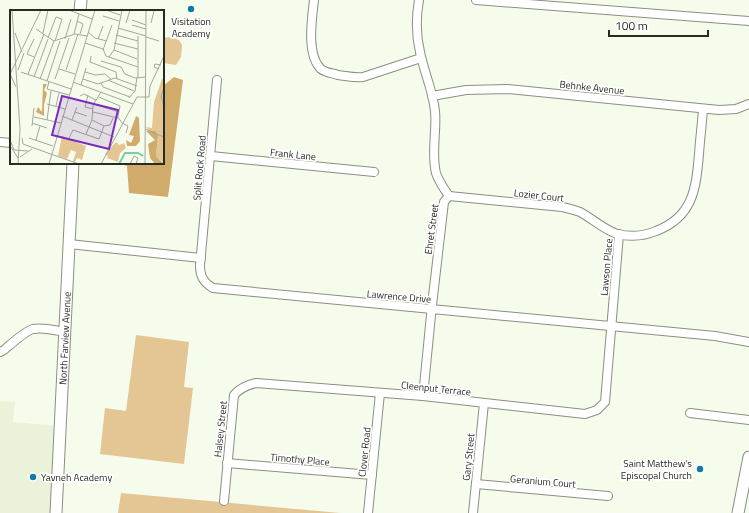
<svg xmlns="http://www.w3.org/2000/svg" width="749" height="513" font-family="'Titillium Web',sans-serif">
<style>
.built{fill:#eaf2da}
.green{fill:#e4c594}
.forest{fill:#d1ab6c}
.lines{fill:none;stroke-linecap:round;stroke-linejoin:round}
.street-casing{stroke:#8a8f81;stroke-width:10}
.secondary-casing{stroke:#8a8f81;stroke-width:13}
.street{stroke:#fff;stroke-width:8}
.secondary{stroke:#fff;stroke-width:11}
.poi-dot{fill:#107ca5;stroke:#fff;stroke-width:1.5}
.labels{text-anchor:middle;stroke-width:3.5;stroke-linejoin:round;paint-order:stroke}
.poi-label{font-size:10px;fill:#282a24;stroke:#fff}
.street-label{font-size:10px;fill:#282a24;stroke:#fff}
.inset-river{fill:none;stroke:#7ccbab;stroke-width:2}
.inset-road{fill:none;stroke:#a4a89b;stroke-width:1}
.view{fill:#7b2cbf;fill-opacity:0.15;stroke:#7b2cbf;stroke-width:2}
.inset-edge{fill:none;stroke:#282a24;stroke-width:2}
</style>
<rect width="100%" height="100%" fill="#f6fceb"/>
<path class="built" d="M0,401L15,402L13,422L61,426L56,513H0Z"/>
<g class="green">
<path d="M169,37L179,40L182,45L181,57L176,65L163,63V38Z"/>
<path d="M136,335L189,342L184,387L193,388L184,464L100,454L105,408L126,411Z"/>
<path d="M121,493L340,513H118Z"/>
</g>
<path class="forest" d="M174,77L183,80L168,197L129,193L127,166L118,163H163V86Z"/>
<g class="lines">
<defs>
<g id="street">
<path d="M314,0C312,18 306,55 321,69C326,73 332,73 338,75C347,76 354,78 363,77L421,58"/>
<path d="M419,0C416,17 416,35 420,52C424,72 433,91 435,111C437,131 431,153 436,173C439,182 444,189 449,196"/>
<path d="M476,0L749,21"/>
<path d="M217,80L200,265C200,276 203,282 213,288L715,336L749,342"/>
<path d="M432,96L466,90L507,89L719,110L736,109L749,104"/>
<path d="M0,142L11,143"/>
<path d="M211,156L374,172"/>
<path d="M449,196L562,207C568,208 574,210 580,212C593,219 603,229 617,234C630,237 644,236 656,231C693,217 696,189 699,154C700,139 702,124 703,109"/>
<path d="M69,244L201,258"/>
<path d="M0,352L4,350C10,345 25,331 33,329C42,327 55,330 65,332"/>
<path d="M423,396L432,305L444,202L449,196"/>
<path d="M690,413L749,420"/>
<path d="M227,463L372,475"/>
<path d="M476,484L608,496"/>
<path d="M224,501L234,395C240,388 247,385 256,383L423,396L585,414L597,410L605,402L619,234"/>
<path d="M368,513L380,393"/>
<path d="M473,513L484,403"/>
</g>
<g id="secondary">
<path d="M80,11L81,0"/>
<path id="s1" d="M56,513L73,163"/>
<path d="M738,513L749,457"/>
</g>
</defs>
<use href="#street" class="street-casing"/>
<use href="#secondary" class="secondary-casing"/>
<use href="#street" class="street"/>
<use href="#secondary" class="secondary"/>
</g>
<g class="poi-dot">
<circle cx="191" cy="9" r="4"/>
<circle cx="700" cy="469" r="4"/>
<circle cx="33" cy="477" r="4"/>
</g>
<g class="labels">
<g class="poi-label">
<text x="191" y="25">Visitation<tspan x="191" dy="12">Academy</tspan></text>
<text x="692" y="467" text-anchor="end">Saint Matthew's<tspan x="692" dy="12">Episcopal Church</tspan></text>
<text x="41" y="481" text-anchor="start">Yavneh Academy</text>
</g>
<g class="street-label">
<text transform="translate(592 87) rotate(6)" y="4">Behnke Avenue</text>
<text transform="translate(293 154) rotate(6)" y="4">Frank Lane</text>
<text transform="translate(199 168) rotate(-85)" y="4">Split Rock Road</text>
<text transform="translate(539 195) rotate(6)" y="4">Lozier Court</text>
<text transform="translate(431 229) rotate(-82)" y="4">Ehret Street</text>
<text transform="translate(606 267) rotate(-85)" y="4">Lawson Place</text>
<text transform="translate(399 296) rotate(5)" y="4">Lawrence Drive</text>
<text dy="4" stroke="none"><textPath href="#s1" startOffset="175">North Farview Avenue</textPath></text>
<text transform="translate(436 388) rotate(6)" y="4">Cleenput Terrace</text>
<text transform="translate(220 429) rotate(-84)" y="4">Halsey Street</text>
<text transform="translate(364 452) rotate(-84)" y="4">Clover Road</text>
<text transform="translate(468 457) rotate(-84)" y="4">Gary Street</text>
<text transform="translate(300 459) rotate(5)" y="4">Timothy Place</text>
<text transform="translate(543 481) rotate(5)" y="4">Geranium Court</text>
</g>
</g>
<g transform="translate(10 10)">
<rect width="154" height="154" fill="#f6fceb"/>
<path d="M152,69L154,70V153L146,146L148,125L140,122L136,117L142,118L144,92ZM52,126L76,136L72,150L67,148L65,152L63,151L66,142L61,140L57,149L48,146ZM106,132L109,135L114,133L116,138L110,143L108,152L97,148L98,146L95,144Z" fill="#e4c594"/>
<path d="M33,74H37L34,80L37,83L34,95V106L26,102L28,97L32,102ZM126,106L129,108L130,131L126,136H117L116,130L121,133L124,126L119,125ZM136,121H145L148,125L146,146L154,154H145L140,148L138,134L145,130Z" fill="#d1ab6c"/>
<path class="inset-river" d="M109,154L115,143H128L133,146"/>
<path class="inset-road" d="M2,0L10,119L8,154M59,0L82,9M96,0L110,5M93,6L109,11M122,10L136,15M67,11L73,14L70,24M116,13L120,0M141,13L144,1M122,15L136,19M108,18L136,26M26,19L44,31L65,24L77,26M78,22L85,28L97,31M5,23L12,42M33,23L38,0M64,24L69,4M106,25L128,31M136,27L149,31M38,28L46,7L52,9L45,31M55,29L61,9M88,29L93,16M75,33L93,39L96,46L128,57M104,33L128,39M93,40L102,15M104,40L127,49M81,46L80,52L106,62L107,69M24,47L17,44L24,29M99,47L104,40L112,0M91,51L111,57M111,57L115,64L125,68L136,67M49,59L65,64M149,59L144,57L145,54L151,55M8,60L14,43M56,60L68,24M11,62L61,79M75,62L85,65L95,64L101,69M0,64L31,0M0,64L6,77M18,64L34,24M24,67L38,29M128,67V26M30,69L44,31M45,69L59,28M73,69L88,74L105,68L127,76M98,70L124,81M37,71L50,31M39,72L37,79L59,85M63,72L123,94M91,73L93,77L120,87M71,75L76,58M154,78L151,86L154,98M78,85L75,97L83,99M70,86L74,84L86,90M89,87L110,96L108,107L112,113M119,88L125,81L127,67M37,94L55,99M84,94L109,102M46,96L49,83M65,102L77,106M83,102L108,108M52,106L104,127M24,107L51,113M37,110L41,81M62,110L67,97M82,110L94,116M22,113L37,118M112,113L118,116L116,123M22,116L24,98M94,116L100,115L103,108M135,119L154,127M76,124L82,110L83,95L91,82M12,128L13,134L21,137M19,128L43,136M59,128L63,120L89,129L94,116M0,130L4,140L18,141M26,130L30,116M1,137L8,148M21,137L69,154M10,147L22,139M39,154L85,0M91,154L127,87H139L140,76L154,46M120,154L124,146L128,148L126,154M135,154L136,0"/>
<path class="view" d="M52,86L108,100L99,139L42,125Z"/>
<rect width="154" height="154" class="inset-edge"/>
</g>
<path d="M609 30v6h99v-6" fill="none" stroke="#282a24" stroke-width="2"/>
<text x="615" y="30" font-size="12" fill="#282a24" stroke="#ffffff" stroke-width="3" paint-order="stroke">100 m</text>
</svg>
